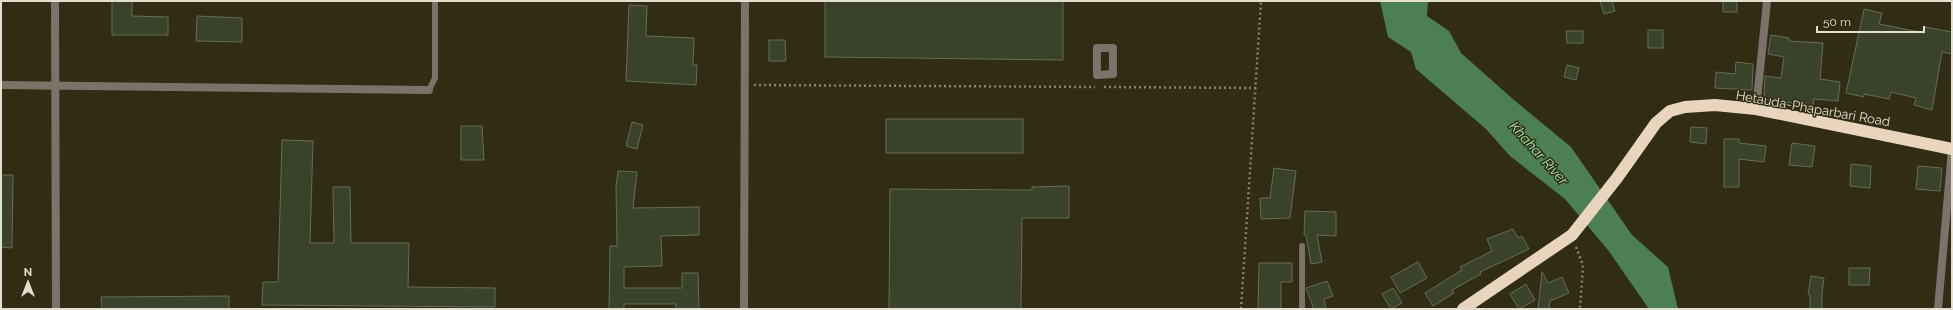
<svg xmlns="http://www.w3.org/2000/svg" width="1953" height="310" font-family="Raleway,sans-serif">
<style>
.water{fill:#4c8054}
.building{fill:#3a422b;stroke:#656e55}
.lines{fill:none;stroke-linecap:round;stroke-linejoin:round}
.path{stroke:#878370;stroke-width:2.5;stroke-dasharray:2 3;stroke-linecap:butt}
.lane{stroke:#7b7369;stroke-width:6}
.street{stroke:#7b7369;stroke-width:8}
.highway{stroke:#e9d5bd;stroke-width:12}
.labels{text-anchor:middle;stroke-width:3;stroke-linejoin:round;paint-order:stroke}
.street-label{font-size:13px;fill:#e2dfd1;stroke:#312c14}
.water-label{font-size:14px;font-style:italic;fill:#9eeaa8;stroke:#312c14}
</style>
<rect width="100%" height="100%" fill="#312c14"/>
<path class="water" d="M1380,1H1428L1427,16L1449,31L1461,53L1514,100L1571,147L1632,235L1668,267L1678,309H1649L1608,250L1565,199L1510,156L1486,129L1416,69L1411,52L1388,37Z"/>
<g class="building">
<path d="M112,1H132V16L168,17V35H112Z"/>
<path d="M825,1H1063V60L825,57Z"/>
<path d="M1600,1H1612L1615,11L1604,14Z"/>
<rect x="1723" y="1" width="14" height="11"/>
<path d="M629,5L647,6L646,36L694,38L693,65H697L696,85L626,81Z"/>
<path d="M1864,9L1882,13L1879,24L1924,33L1925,27L1952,32V54L1942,52L1932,110L1914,105L1916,98L1891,92L1889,99L1864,94V97L1846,93Z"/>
<path d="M197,16L242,18V42L196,41Z"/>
<rect x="1648" y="30" width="15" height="18"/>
<path d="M1566,31H1583V43H1567Z"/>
<path d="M1771,35L1789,38V41L1823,43L1820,79L1840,82L1838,101L1814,99L1813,106L1764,99L1765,76L1781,78L1784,57L1768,54Z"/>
<path d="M769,40H785L786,61H769Z"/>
<path d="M1736,62L1753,64L1752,90L1715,88L1716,72L1735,74Z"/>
<path d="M1567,65L1579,68L1576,80L1564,77Z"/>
<rect x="886" y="119" width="137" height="34"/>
<path d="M632,122L643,125L637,149L626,146Z"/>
<path d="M461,126H482L484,160H461Z"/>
<path d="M1691,127L1707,128L1706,144L1690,142Z"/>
<path d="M1724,139H1739V143L1766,146L1764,162L1739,159V187H1724Z"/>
<path d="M282,140L313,141L310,243H334L333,187H350L351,243H409L408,287L495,288V307L262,305L263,282H278Z"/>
<path d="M1792,143L1815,146L1812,167L1789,165Z"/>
<path d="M1851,164L1871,166L1870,188L1850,186Z"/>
<path d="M1918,166L1942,168L1940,191L1916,189Z"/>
<path d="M1274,168L1296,171L1290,218L1261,219L1260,198H1270Z"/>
<path d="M618,171L637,172L633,208L699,207V235L661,236L662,266L624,267V288H682V273H698L699,309H676V304H624V309H609L610,246H617L616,187Z"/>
<path d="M1,175H13L12,248L1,247Z"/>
<path d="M1069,186V218H1022L1021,309H889L890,189L1032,190V187Z"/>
<path d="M1305,211L1336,212V236L1317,235L1322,262L1311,264L1306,235H1304Z"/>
<path d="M1513,229L1518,238L1522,236L1529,249L1480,272L1481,274L1452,290L1454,293L1433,306L1425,293L1462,270L1460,267L1492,251L1487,239Z"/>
<path d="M1418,262L1427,278L1400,293L1391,277Z"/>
<path d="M1259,263H1292V282H1281V309H1258Z"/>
<path d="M1849,268H1870L1869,285H1849Z"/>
<path d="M1542,272L1548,283L1562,277L1569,293L1550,301L1549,309H1538Z"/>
<path d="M1811,276L1824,278L1822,294V309H1810V295L1808,294Z"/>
<path d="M1327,281L1333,296L1324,299L1326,309H1314L1306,288Z"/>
<path d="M1526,284L1535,300L1519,309L1510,294Z"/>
<path d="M1393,288L1402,303L1391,309L1382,294Z"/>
<path d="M229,296V309H102L101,297Z"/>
</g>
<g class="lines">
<g class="path">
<path d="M754,85L1095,87"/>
<path d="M1104,87L1256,88"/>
<path d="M1576,247L1583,265L1580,309"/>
<path d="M1241,309L1261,1"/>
</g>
<g class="lane">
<path d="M429,90L435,78V1"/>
<path d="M1302,246V309"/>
</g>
<g class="street">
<path d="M55,1L56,309"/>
<path d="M1097,48H1113V74L1097,75Z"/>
<path d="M1,85L429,90"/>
<path d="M1756,109L1767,1"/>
<path d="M744,309L745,1"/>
<path d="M1938,309L1952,149"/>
</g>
<path class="highway" d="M1463,309L1572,235L1617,178L1656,123L1670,111L1685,107L1715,105L1756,109L1952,149"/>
</g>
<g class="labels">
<g class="street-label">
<text transform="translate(1813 108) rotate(10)" y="5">Hetauda-Phaparbari Road</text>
</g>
<g class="water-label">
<text transform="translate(1539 153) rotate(48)" y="5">Khahar River</text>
</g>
</g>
<rect width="1953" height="310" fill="none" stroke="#e2dfd1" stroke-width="4"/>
<g transform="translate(28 282)" stroke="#312c14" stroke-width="3" paint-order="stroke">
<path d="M0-3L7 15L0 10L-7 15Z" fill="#e2dfd1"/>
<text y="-6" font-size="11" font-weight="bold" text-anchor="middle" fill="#e2dfd1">N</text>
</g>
<path d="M1817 26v6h107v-6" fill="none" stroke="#e2dfd1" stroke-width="2"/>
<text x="1823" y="26" font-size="12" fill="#e2dfd1" stroke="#312c14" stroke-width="3" paint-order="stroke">50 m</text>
</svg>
